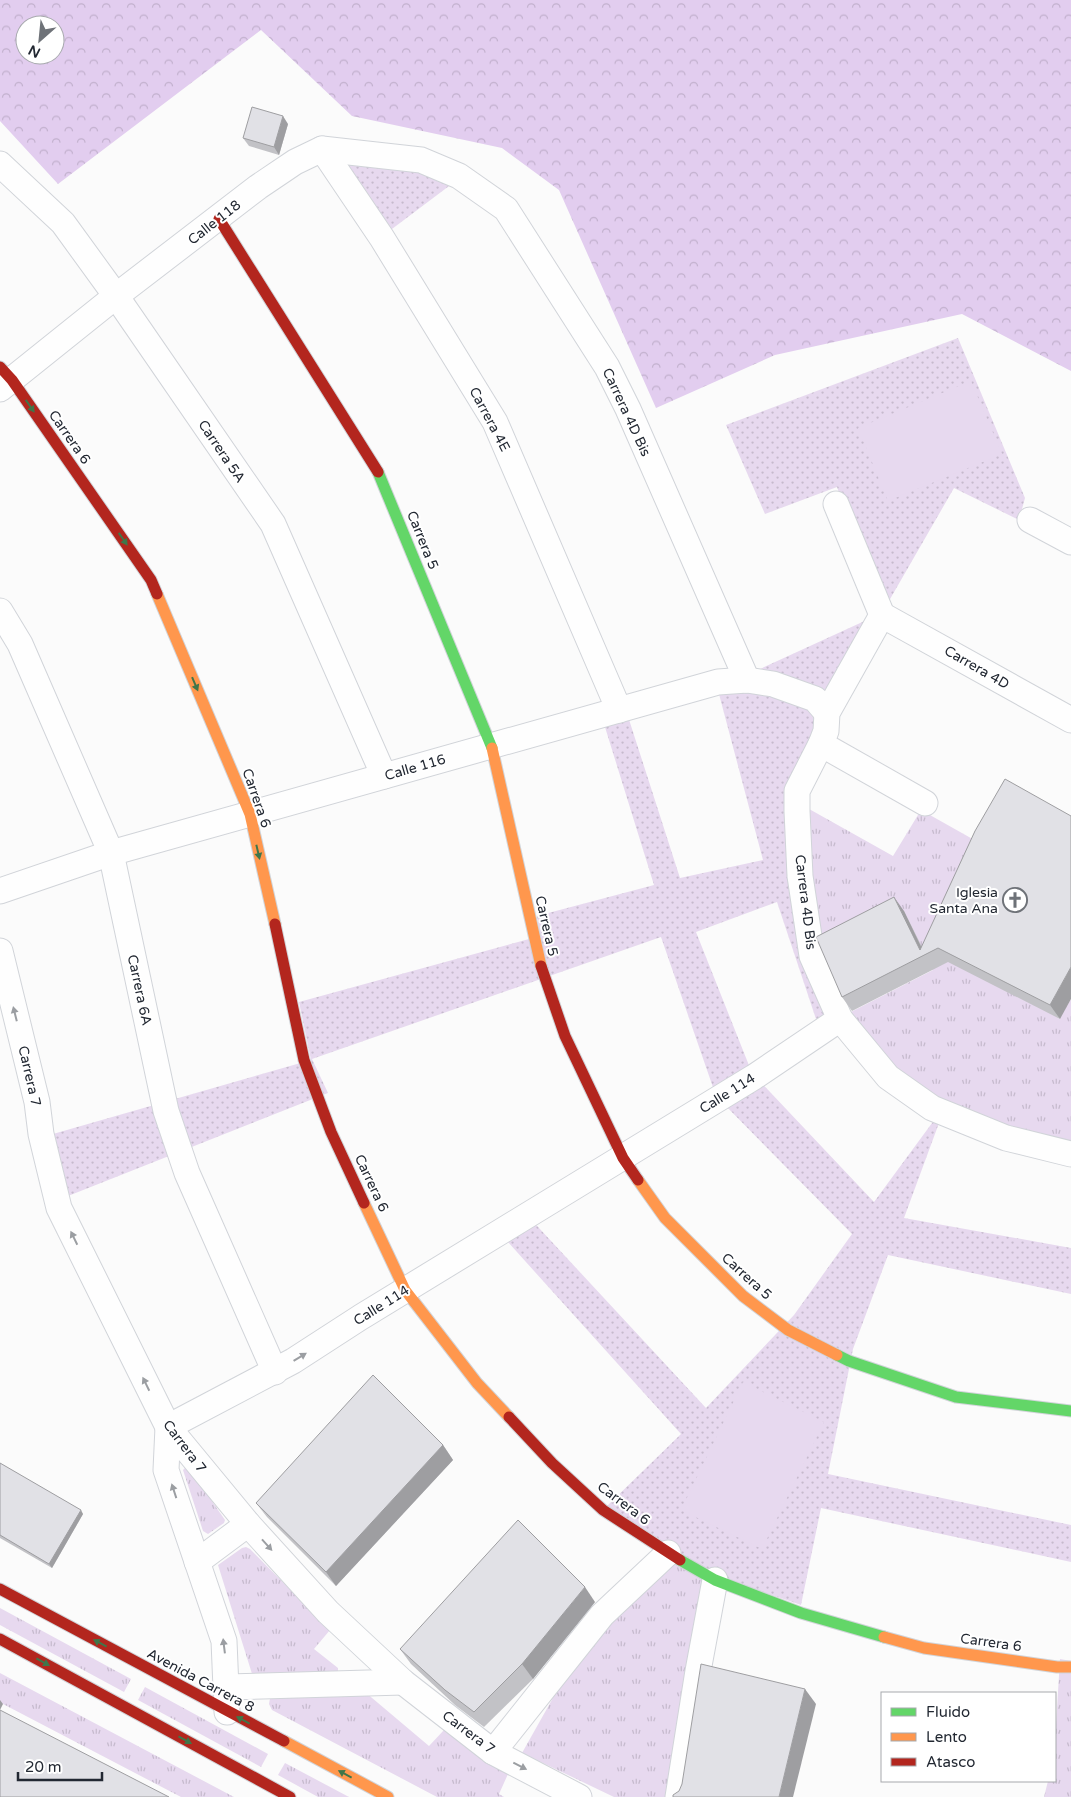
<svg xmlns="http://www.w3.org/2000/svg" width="1071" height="1797" font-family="'Varela Round',sans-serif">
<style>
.grass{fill:url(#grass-tufts)}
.forest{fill:url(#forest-crowns);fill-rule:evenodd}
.park{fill:url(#park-dots)}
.pitch{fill:#e7d9ef}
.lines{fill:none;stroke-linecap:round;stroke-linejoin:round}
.street-casing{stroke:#d1d4d9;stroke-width:27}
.fast-casing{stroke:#d1d4d9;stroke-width:13}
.slow-casing{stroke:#d1d4d9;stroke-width:13}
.jam-casing{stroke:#d1d4d9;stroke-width:13}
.street{stroke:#fefefe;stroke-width:25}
.fast{stroke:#63d668;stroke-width:11}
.slow{stroke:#ff974d;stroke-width:11}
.jam{stroke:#b3261e;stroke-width:11}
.wall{fill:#c2c2c6}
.shaded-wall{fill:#9e9ea1}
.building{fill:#e1e1e6;stroke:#9e9ea1}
.oneway{fill:#3f764a}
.oneway2{fill:#9b9ea2}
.labels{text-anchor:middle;stroke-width:4;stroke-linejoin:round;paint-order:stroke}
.street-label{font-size:14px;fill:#222832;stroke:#fff}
.poi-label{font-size:14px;fill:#222832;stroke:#fff;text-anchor:end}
</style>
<defs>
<pattern id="grass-tufts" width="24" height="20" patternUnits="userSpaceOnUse" patternTransform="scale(1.25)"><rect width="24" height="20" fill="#e7d9ef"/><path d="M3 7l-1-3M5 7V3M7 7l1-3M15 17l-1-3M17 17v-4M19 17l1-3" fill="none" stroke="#c6bacd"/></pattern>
<pattern id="forest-crowns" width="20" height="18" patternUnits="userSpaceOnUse" patternTransform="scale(1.25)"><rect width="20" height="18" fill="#e2cdef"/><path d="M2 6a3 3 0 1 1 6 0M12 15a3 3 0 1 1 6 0" fill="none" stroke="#c2b0cd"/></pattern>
<pattern id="park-dots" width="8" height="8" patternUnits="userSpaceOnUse" patternTransform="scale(1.25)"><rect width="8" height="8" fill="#e7d9ef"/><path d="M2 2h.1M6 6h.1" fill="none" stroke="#c6bacd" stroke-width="1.8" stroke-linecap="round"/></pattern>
</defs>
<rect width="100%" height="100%" fill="#fbfbfb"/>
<g class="grass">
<path d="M802,805L893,856L921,810L985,846L1059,1019L1071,999V1147L953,1109L898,1071L845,1015L933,970L819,955Z"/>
<path d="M186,1467L189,1468L225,1520L224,1523L208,1534L203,1531L183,1470Z"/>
<path d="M658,1543L711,1574L686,1797H614L522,1753L603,1609Z"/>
<path d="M246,1547L250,1549L330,1630L314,1649L338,1668V1672L253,1677L218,1565L242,1548Z"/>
<path d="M0,1608L131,1679L124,1692L0,1625Z"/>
<path d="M1060,1659L1071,1661V1797H1044L1048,1781H1055V1741Z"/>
<path d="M0,1673L234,1797H181L3,1704L0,1703Z"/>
<path d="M145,1687L268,1754L261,1767L138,1700Z"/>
<path d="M365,1692L429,1746L444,1730L475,1753L508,1774L499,1794L504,1797H437L272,1710L269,1704L270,1698Z"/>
<path d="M285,1763L349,1797H318L278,1775Z"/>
</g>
<path class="forest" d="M0,0H1071V371L962,314L775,355L656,408L559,190L502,148L352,116L261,30L58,184L0,121ZM25,25H55V55H25Z"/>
<g class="park">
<path d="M338,157L465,174L384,235Z"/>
<path d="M958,338L1025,498L1019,520L954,488L882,613L801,792L819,955L845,1015L820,1031L777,902L696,932L752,1073L874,1202L946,1104L904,1218L1071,1248V1294L888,1255L853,1349L828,1474L1071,1525V1562L821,1508L801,1605L711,1574L607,1506L681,1434L498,1231L526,1214L706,1408L794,1315L852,1234L716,1096L661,937L312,1059L328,1093L63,1198L46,1136L311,1060L299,1002L540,936L537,916L654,885L600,711L624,704L680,878L763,860L715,679L747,675L882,613L837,487L765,514L726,425Z"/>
</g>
<g class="pitch">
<path d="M971,381L1002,454L888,501L858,428Z"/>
<path d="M743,1382L824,1422L762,1549L681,1510Z"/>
</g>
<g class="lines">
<defs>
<g id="street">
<path d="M322,149L382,238L495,422L619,710"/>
<path d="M0,164L63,223L116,296L273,524L384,776"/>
<path d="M0,389L116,296L258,187L295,162L322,149L421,160L459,176L506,209L607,367L628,409L747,680"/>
<path d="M836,504L882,615"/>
<path d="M1030,520L1071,542"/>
<path d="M0,611L20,644L111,853L166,1111L187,1173L275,1372"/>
<path d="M882,615L827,713L826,731L821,744L797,791V811L800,876L812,956L840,1019L888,1077L932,1108L1006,1138L1071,1154"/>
<path d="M882,615L1071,720"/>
<path d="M821,744L925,803"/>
<path d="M0,891L111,853L718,682L747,680L773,684L815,699L827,713"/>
<path d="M0,951L37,1102L41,1134L59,1208L168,1427L248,1524L328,1612L403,1682L493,1752L579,1797"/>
<path d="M197,1562L248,1524"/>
<path d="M227,1687L403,1682"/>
<path d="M227,1712L224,1641L166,1470L168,1427L293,1361L361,1317L754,1077L840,1019"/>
<path d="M493,1752L602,1615L668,1553"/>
<path d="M678,1797L698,1671L715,1580"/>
</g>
<g id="fast">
<path d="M378,472L492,748"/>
<path d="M837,1355L849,1361L956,1397L1071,1411"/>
<path d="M680,1560L715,1580L801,1613L884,1637"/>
</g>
<g id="slow">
<path d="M157,594L250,814L275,924"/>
<path d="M492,748L541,966"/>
<path d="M638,1180L665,1218L743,1296L788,1330L837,1355"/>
<path d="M364,1203L405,1290L477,1383L509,1417"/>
<path d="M884,1637L924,1648L1057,1667H1071"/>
<path d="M284,1741L388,1797"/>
</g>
<g id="jam">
<path d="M219,219L378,472"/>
<path d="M0,367L12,380L151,580L157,594"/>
<path d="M275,924L304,1060L331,1132L364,1203"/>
<path d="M541,966L565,1036L623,1158L638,1180"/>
<path d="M509,1417L552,1463L603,1510L680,1560"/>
<path d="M0,1589L284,1741"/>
<path d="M0,1639L290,1797"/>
</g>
</defs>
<use href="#street" class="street-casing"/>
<use href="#fast" class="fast-casing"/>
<use href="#slow" class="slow-casing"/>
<use href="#jam" class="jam-casing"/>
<use href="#street" class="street"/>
<use href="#fast" class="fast"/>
<use href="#slow" class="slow"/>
<use href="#jam" class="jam"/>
</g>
<g class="wall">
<path d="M288,124L279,155L249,146L243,138Z"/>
<path d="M975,831L1060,1019L948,962L852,1011L842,997L904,911L922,947Z"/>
<path d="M443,1445L453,1460L336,1586L267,1517L256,1503Z"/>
<path d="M0,1463L83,1514L52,1568L0,1538Z"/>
<path d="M595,1602L533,1679L484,1727L455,1705L411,1664L400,1649Z"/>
</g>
<g class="shaded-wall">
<path d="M283,116L288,124L279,155L274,147Z"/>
<path d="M894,897L904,911L925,955L920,950Z"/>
<path d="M1071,967V999L1060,1019L1050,1005Z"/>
<path d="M443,1445L453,1460L336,1586L326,1572Z"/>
<path d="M81,1510L83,1514L52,1568L49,1564Z"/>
<path d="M585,1587L595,1602L533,1679L522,1664Z"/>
<path d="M805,1689L816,1704L793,1797H779Z"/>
<path d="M0,1700L3,1704L0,1710Z"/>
</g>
<g class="building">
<path d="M252,107L283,116L274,147L243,138Z"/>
<path d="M1005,779L1071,816V967L1050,1005L938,948L842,997L816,937L894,897L920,950L975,831Z"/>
<path d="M373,1375L443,1445L326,1572L256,1503Z"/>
<path d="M0,1463L81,1510L49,1564L0,1535Z"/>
<path d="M518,1520L585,1587L522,1664L474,1712L445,1690L400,1649Z"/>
<path d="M701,1664L805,1689L779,1797H673V1795L679,1791L682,1784Z"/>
<path d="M0,1710L169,1797H0Z"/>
</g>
<defs><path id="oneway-solid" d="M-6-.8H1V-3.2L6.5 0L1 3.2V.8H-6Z" transform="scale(1.25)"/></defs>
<g class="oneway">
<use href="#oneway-solid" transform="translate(30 406) rotate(55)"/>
<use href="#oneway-solid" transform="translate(123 539) rotate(55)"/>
<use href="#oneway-solid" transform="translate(195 684) rotate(67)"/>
<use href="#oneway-solid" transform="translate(258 852) rotate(77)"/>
<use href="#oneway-solid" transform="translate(100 1643) rotate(-152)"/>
<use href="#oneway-solid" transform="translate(43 1662) rotate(29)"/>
<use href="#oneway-solid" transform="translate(243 1720) rotate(-152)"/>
<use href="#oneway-solid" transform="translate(185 1740) rotate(29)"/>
<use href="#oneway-solid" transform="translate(345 1774) rotate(-152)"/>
</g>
<g class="oneway2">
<use href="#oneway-solid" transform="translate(15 1014) rotate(-104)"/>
<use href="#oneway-solid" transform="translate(74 1238) rotate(-116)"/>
<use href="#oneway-solid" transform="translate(300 1357) rotate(-31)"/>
<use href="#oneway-solid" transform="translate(146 1384) rotate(-116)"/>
<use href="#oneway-solid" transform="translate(174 1491) rotate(-108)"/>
<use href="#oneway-solid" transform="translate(267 1545) rotate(48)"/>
<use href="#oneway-solid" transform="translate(224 1646) rotate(-97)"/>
<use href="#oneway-solid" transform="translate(520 1766) rotate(27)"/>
</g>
<defs>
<symbol id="church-ring" viewBox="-11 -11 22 22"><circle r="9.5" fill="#fff" stroke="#6e7278" stroke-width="1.5"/><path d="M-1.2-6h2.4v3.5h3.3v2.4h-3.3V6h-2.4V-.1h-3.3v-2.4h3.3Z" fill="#6e7278"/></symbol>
</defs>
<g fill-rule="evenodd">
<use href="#church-ring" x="1001" y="886" width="28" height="28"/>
</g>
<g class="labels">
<g class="street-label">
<text transform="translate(214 222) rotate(-38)" y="5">Calle 118</text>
<text transform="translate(627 412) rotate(65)" y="5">Carrera 4D Bis</text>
<text transform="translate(490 419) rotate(62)" y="5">Carrera 4E</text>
<text transform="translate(70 437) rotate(55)" y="5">Carrera 6</text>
<text transform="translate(222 451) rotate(56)" y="5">Carrera 5A</text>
<text transform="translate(423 540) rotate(68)" y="5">Carrera 5</text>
<text transform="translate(977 667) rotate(30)" y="5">Carrera 4D</text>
<text transform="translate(415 767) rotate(-16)" y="5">Calle 116</text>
<text transform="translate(257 798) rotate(71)" y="5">Carrera 6</text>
<text transform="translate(806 902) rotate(83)" y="5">Carrera 4D Bis</text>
<text transform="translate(547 926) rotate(77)" y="5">Carrera 5</text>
<text transform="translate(140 990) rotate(78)" y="5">Carrera 6A</text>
<text transform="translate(30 1076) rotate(77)" y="5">Carrera 7</text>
<text transform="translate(727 1093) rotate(-32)" y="5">Calle 114</text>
<text transform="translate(372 1183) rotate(65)" y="5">Carrera 6</text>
<text transform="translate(747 1276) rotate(42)" y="5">Carrera 5</text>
<text transform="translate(381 1305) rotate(-32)" y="5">Calle 114</text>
<text transform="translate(185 1446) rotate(53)" y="5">Carrera 7</text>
<text transform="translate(624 1503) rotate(37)" y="5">Carrera 6</text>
<text transform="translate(991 1642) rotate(8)" y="5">Carrera 6</text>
<text transform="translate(201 1680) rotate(28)" y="5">Avenida Carrera 8</text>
<text transform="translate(469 1732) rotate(37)" y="5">Carrera 7</text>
</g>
<g class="poi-label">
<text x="998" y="897">Iglesia<tspan x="998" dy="16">Santa Ana</tspan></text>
</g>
</g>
<rect x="881" y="1692" width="175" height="90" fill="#ffffff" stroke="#a7a9ad"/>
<rect x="891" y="1708" width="25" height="8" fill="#63d668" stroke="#a7a9ad"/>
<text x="926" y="1717" font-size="15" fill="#222832">Fluido</text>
<rect x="891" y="1733" width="25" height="8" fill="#ff974d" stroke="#a7a9ad"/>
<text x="926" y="1742" font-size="15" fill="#222832">Lento</text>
<rect x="891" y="1758" width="25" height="8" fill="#b3261e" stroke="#a7a9ad"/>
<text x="926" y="1767" font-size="15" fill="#222832">Atasco</text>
<g transform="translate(40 40) rotate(207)"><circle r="24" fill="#ffffff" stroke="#a7a9ad"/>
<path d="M0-4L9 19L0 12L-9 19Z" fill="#6e7278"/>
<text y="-8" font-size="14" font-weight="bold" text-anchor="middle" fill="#222832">N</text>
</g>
<path d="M18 1772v8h84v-8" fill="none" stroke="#222832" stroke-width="2.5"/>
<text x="25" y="1772" font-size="15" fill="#222832" stroke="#ffffff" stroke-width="4" paint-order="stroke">20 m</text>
</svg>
